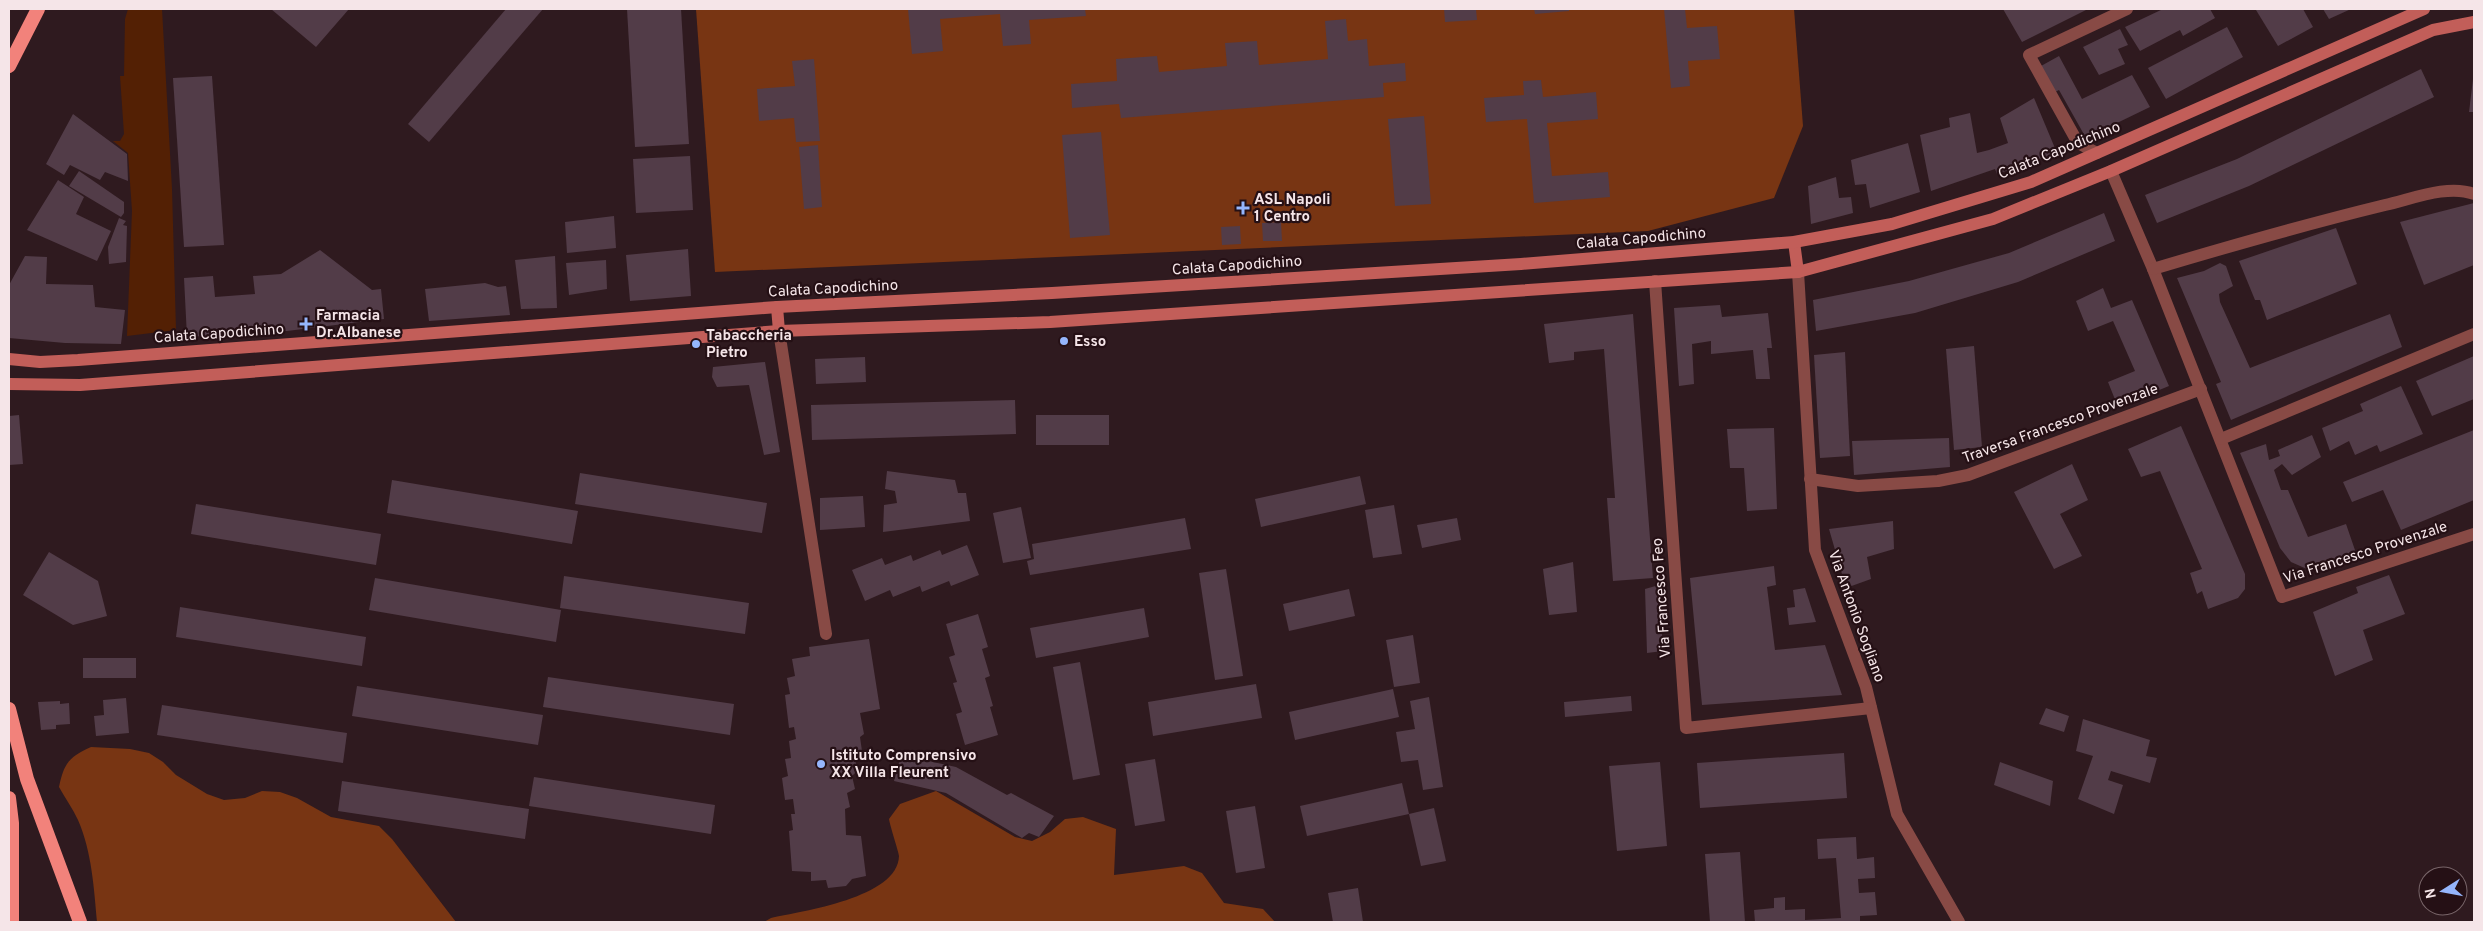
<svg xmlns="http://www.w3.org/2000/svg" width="2483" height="931" font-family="Overpass,sans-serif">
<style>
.green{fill:#532004}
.forest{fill:#783513}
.building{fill:#523c48}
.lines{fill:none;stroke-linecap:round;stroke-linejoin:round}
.minor{stroke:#884a45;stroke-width:12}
.secondary{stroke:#c25e59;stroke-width:12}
.trunk{stroke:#f2827b;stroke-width:14}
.poi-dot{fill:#95b6fd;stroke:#251015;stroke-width:2}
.labels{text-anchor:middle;stroke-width:4.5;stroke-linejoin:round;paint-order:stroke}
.street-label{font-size:15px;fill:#f5e5e8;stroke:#251015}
.poi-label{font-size:15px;font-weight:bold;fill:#f5e5e8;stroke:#251015;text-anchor:start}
</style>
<rect width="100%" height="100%" fill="#2f1a1f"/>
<path class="green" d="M128,9H162L172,189L176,330L127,336L132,211L128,153L113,141H120L124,134L120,76H124L125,19Z"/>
<g class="forest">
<path d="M696,9H1794L1803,126L1774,198L1648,231L715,272Z"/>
<path d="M91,747L130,749L149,753L163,762L176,775L207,794L224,800L245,798L262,791L280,792L297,798L331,817L379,826L392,839L456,922H97C94,889 92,852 78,820C73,809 65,798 59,787C64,763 69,757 91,747Z"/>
<path d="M936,791L1015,837L1032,841L1050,832L1065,819L1083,817L1116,829L1114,875L1184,866L1202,873L1224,903L1263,909L1275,922H764L771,918C802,911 898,898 899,856C899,853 890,826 889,819L900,804Z"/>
</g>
<g class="building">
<path d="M271,9H349L316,47Z"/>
<path d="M506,9H543L429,142L408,124Z"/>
<path d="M627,9H681L689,144L635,147Z"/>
<path d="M908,9H1085L1086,16L1029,20L1031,44L1003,46L1000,14L940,19L943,51L912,54Z"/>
<path d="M1444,9H1476L1477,20L1445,22Z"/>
<path d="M1534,9H1569V11L1535,14Z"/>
<path d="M1664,9H1685L1687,28L1717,26L1720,59L1688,61L1690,86L1671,88Z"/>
<path d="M2003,9H2088L2022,42Z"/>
<path d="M2163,9H2210L2215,18L2183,36L2180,30L2140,51L2125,27Z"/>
<path d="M2257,9H2303L2313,27L2278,46L2256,10Z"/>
<path d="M2323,9H2351L2329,19Z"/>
<path d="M1346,19L1348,41L1367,39L1369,66L1405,63L1406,81L1383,83L1384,97L1121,118L1119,104L1072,108L1071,84L1117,81L1116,59L1157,56L1159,72L1227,66L1225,43L1257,41L1259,65L1328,59L1325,21Z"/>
<path d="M2227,27L2243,57L2166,99L2148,68Z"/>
<path d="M2120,29L2128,45L2118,49L2125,64L2099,75L2083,47Z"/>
<path d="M2059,56L2082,99L2132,75L2150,107L2086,138L2059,90L2055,92L2041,66Z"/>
<path d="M814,59L820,141L796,142L794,118L759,121L757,89L795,86L792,61Z"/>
<path d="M2421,69L2434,97L2249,186L2157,223L2145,195L2237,159Z"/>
<path d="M212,76L224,245L184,247L173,78Z"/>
<path d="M2473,79H2474V112H2469Z"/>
<path d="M1541,80L1543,97L1596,92L1598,119L1547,123L1552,176L1608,172L1610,197L1534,203L1527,119L1486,122L1484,98L1524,95L1523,81Z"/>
<path d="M2034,98L2057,153L1997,174L1995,169L1931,191L1920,135L1950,127L1949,118L1970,113L1977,153L1989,150L2008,143L2000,118Z"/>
<path d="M73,114L127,154L128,181L105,172L100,180L70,165L64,175L46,164Z"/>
<path d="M1424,116L1431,204L1395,206L1388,119Z"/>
<path d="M1101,132L1110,235L1070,238L1062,135Z"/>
<path d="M1908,143L1920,192L1870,208L1866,184L1855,185L1851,160Z"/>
<path d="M818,145L822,207L804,209L799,147Z"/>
<path d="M690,156L693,210L636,213L633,159Z"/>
<path d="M79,171L124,202V213L121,217L69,186Z"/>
<path d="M1836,177L1839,198L1851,197L1853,213L1811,224L1808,186Z"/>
<path d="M58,180L84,197L76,214L111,231L97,261L27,230Z"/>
<path d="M2474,203V265L2424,285L2400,222Z"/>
<path d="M2104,213L2115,241L2018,282L1915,313L1816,331L1813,300L1909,281L2009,253Z"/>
<path d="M614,216L616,248L567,253L565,222Z"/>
<path d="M119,218L126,221L123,225L127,226L126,262L109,264L108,247Z"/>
<path d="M1281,222L1282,241H1263L1262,223Z"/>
<path d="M1240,226L1241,244L1222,245L1221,227Z"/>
<path d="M2336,228L2357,284L2267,320L2260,300H2255L2239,261Z"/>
<path d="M688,249L691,296L630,301L626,255Z"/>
<path d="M320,250L372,290L381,289L384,319L287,331L187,337L184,278L213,276L215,297L255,294L253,276L281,274Z"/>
<path d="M25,256L47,257L46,284L93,285L95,307L125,310L121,344L65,343L9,338V285Z"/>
<path d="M555,256L557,308L521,309L515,260Z"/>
<path d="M606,260L607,289L569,295L566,263Z"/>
<path d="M2220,263L2226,266L2233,286L2219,294L2220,302L2250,368L2390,314L2402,347L2231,420L2216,384L2221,382L2177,278L2204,271Z"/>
<path d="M485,283L498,287L506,286L510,315L429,321L425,289Z"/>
<path d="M2103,288L2111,308L2132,300L2169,386L2118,407L2108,382L2135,371L2113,321L2088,331L2076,301Z"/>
<path d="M1720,305L1722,317L1768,313L1772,348H1767L1770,379H1756L1753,350L1711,354V341L1692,344L1694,384L1679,386L1674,308Z"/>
<path d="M1633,314L1653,578L1613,581L1607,498H1615L1604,349L1574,352V360L1549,363L1544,324Z"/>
<path d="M1974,346L1982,447L1954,450L1946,349Z"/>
<path d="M1845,352L1850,456L1820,458L1814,355Z"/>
<path d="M2474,356V399L2432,416L2416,381Z"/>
<path d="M865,357L866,382L816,384L815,359Z"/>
<path d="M765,362L780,452L764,455L749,385L717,387L712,377L713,367Z"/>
<path d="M2401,386L2423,434L2380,452L2377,445L2355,455L2349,441L2330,451L2322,428L2363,411L2360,404Z"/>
<path d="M1015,400L1016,434L812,440L811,405Z"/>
<path d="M19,415L23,464L9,465V416Z"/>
<rect x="1036" y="415" width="73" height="30"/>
<path d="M2181,426L2245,574V589L2238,598L2208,609L2202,591L2197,594L2190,573L2202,569L2160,471L2141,477L2128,449Z"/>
<path d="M1774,428L1777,509L1747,511L1744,468H1730L1727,429Z"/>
<path d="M2474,430V500L2401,530L2383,490L2352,502L2343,482Z"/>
<path d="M2312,435L2321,457L2292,475L2282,464L2274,470L2281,490H2288L2308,537L2346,524L2356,553L2322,567L2307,569L2291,562L2280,548L2240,453L2266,444L2269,460L2280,456L2278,450Z"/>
<path d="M1949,438L1950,467L1854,475L1852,441Z"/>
<path d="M2072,464L2088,500L2060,514L2082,556L2054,569L2014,492Z"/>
<path d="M887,471L955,480L958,493H966L970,521L883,532L884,505L897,503L895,491L885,489Z"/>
<path d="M580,473L767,503L762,533L575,504Z"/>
<path d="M1360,476L1366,504L1261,527L1255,499Z"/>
<path d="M392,480L578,511L572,544L387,513Z"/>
<path d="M863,496L865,527L820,530V498Z"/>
<path d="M196,504L381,534L376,565L191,534Z"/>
<path d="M1394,505L1402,554L1373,558L1365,510Z"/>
<path d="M1021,507L1031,558L1003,563L993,513Z"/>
<path d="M1185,518L1191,549L1030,575L1027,561L1034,559L1032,544Z"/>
<path d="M1457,518L1461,540L1422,548L1417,525Z"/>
<path d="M1893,521L1894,549L1867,557L1871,579L1846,588L1829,529Z"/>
<path d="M967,545L979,575L951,586L949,581L922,592L920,586L893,597L890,590L865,601L852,570L882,558L885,565L911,555L913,561L940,550L942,555Z"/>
<path d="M49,552L98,581L107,616L73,625L23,595Z"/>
<path d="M1573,562L1577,612L1549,615L1543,569Z"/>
<path d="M1774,566L1776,585L1767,587L1775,650L1825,645L1842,695L1702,705L1690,578Z"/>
<path d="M1226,569L1243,676L1215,680L1199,573Z"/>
<path d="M2389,575L2405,614L2363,630L2373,660L2335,676L2313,612L2358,593L2356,587Z"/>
<path d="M564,576L749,603L745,634L560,608Z"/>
<path d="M375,578L561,610L556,642L369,610Z"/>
<path d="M1659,585L1663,651L1647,653L1645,589Z"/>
<path d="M1805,588L1816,622L1789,625L1787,608L1795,607L1793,590Z"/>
<path d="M1349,589L1355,616L1289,631L1283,604Z"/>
<path d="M180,607L366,637L362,666L176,637Z"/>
<path d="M1144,608L1149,637L1036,658L1030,628Z"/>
<path d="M978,614L988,647L982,649L990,676L985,678L993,706L990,707L998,735L965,745L956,714L962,712L953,683L957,682L949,657L955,655L946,624Z"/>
<path d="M1413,635L1420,683L1394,687L1386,640Z"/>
<path d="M869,639L880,709L860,713L864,734L860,737L862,751L854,756L858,770L852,776L855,789L847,793L850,807L845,809L846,835L861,836L866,876L852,879L846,886L828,888L826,880L811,881V872L792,871L789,831L793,830L791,814H795L793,799L785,800L782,778L788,776L785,759L791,758L789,741L796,739L794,727L789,728L785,695L790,694L787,678L795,676L792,659L810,656L809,647Z"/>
<rect x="83" y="658" width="53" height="20"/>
<path d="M1080,662L1100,775L1073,780L1053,667Z"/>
<path d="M548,677L734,704L730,735L543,707Z"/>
<path d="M1256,684L1262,718L1153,736L1148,702Z"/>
<path d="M357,686L543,715L538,745L352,716Z"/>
<path d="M1393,689L1399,717L1295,740L1289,712Z"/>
<path d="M1631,696L1632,711L1565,717L1564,702Z"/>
<path d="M1429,697L1443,787L1423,790L1418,760L1401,762L1396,732L1415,729L1410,701Z"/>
<path d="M126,698L129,733L96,736L94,716L104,715L103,700Z"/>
<path d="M60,701V704L69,703L70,724L56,725V729L41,730L38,702Z"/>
<path d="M162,705L347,733L343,763L157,735Z"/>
<path d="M2046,708L2069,716L2064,732L2039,724Z"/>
<path d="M2083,719L2150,740L2146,756L2157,758L2150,783L2111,771L2108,780L2123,785L2114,814L2078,799L2093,756L2076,751Z"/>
<path d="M1844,753L1847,798L1700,808L1697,763Z"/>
<path d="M901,755L956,767L1007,795L1011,793L1054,816L1039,837L1029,833L1022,838L946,793L894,781Z"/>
<path d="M1155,759L1165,821L1135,826L1125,764Z"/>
<path d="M1660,762L1667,846L1617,851L1609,766Z"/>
<path d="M2000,762L2053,781L2050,806L1994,785Z"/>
<path d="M534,777L715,805L711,834L529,806Z"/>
<path d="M342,781L529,809L525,839L338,811Z"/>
<path d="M1402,783L1409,814L1307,836L1300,806Z"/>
<path d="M1255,806L1265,868L1236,873L1226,811Z"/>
<path d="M1434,808L1446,861L1421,866L1409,814Z"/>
<path d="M1856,837L1857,859L1874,857L1875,878L1858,879L1859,893L1875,892L1877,915L1860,916V922H1755L1754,910L1774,908V898L1785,897V910L1805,909V920L1841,918L1836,858L1818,859L1817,839Z"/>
<path d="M1740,852L1745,922H1710L1705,854Z"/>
<path d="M1358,888L1363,922H1333L1328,893Z"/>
</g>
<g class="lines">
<g class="minor">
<path d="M2097,153L2078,143L2029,55L2127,9"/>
<path d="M2111,171L2153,269L2282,597L2474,534"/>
<path d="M2153,269C2230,246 2307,224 2385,205C2412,199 2448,184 2474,194"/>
<path d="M1798,272L1815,550L1866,687L1897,814L1959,922"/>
<path d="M1655,281L1686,728L1871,708"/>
<path d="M779,331L826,634"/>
<path d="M2221,439L2474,334"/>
<path d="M1810,479L1858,486L1938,481L1968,475L2201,389"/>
</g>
<g class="secondary">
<path d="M1794,242L1798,272"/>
<path d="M777,307L779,331"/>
<path d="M9,359L40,362L78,360L777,307L1052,293L1521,264L1794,242L1892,224L2031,182L2424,9"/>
<path d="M9,384L80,385L779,331L1050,322L1798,272L1993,219L2111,171L2433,30L2474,22"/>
</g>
<g class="trunk">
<path d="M9,66L38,9"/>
<path d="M9,709L27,779L80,922"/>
<path d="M9,798L12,823V922"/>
</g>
</g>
<g class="poi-dot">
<path d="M1240.5 200.5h5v5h5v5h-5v5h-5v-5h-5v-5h5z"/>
<path d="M303.5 316.5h5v5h5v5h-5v5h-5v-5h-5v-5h5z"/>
<circle cx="1064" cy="341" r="5"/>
<circle cx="696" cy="344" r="5"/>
<circle cx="821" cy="764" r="5"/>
</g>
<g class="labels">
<g class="street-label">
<text transform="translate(2059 150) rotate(-22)" y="5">Calata Capodichino</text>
<text transform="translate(1641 238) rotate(-5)" y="5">Calata Capodichino</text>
<text transform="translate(1237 265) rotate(-4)" y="5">Calata Capodichino</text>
<text transform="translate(833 288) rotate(-3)" y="5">Calata Capodichino</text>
<text transform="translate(219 333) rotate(-4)" y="5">Calata Capodichino</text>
<text transform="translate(2060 423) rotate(-20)" y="5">Traversa Francesco Provenzale</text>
<text transform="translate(2365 552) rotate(-18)" y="5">Via Francesco Provenzale</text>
<text transform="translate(1661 598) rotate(-94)" y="5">Via Francesco Feo</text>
<text transform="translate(1857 616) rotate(70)" y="5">Via Antonio Sogliano</text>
</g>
<g class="poi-label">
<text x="1254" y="204">ASL Napoli<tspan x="1254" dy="17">1 Centro</tspan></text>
<text x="316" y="320">Farmacia<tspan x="316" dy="17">Dr.Albanese</tspan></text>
<text x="706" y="340">Tabaccheria<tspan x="706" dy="17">Pietro</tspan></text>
<text x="1074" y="346">Esso</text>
<text x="831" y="760">Istituto Comprensivo<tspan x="831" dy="17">XX Villa Fleurent</tspan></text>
</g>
</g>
<rect width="2483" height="931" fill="none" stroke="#f5e5e8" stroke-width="20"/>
<g transform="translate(2443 891) rotate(259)"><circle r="24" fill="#251015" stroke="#786569"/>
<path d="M0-4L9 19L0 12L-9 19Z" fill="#95b6fd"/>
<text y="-8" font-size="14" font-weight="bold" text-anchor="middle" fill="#f5e5e8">N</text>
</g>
</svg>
